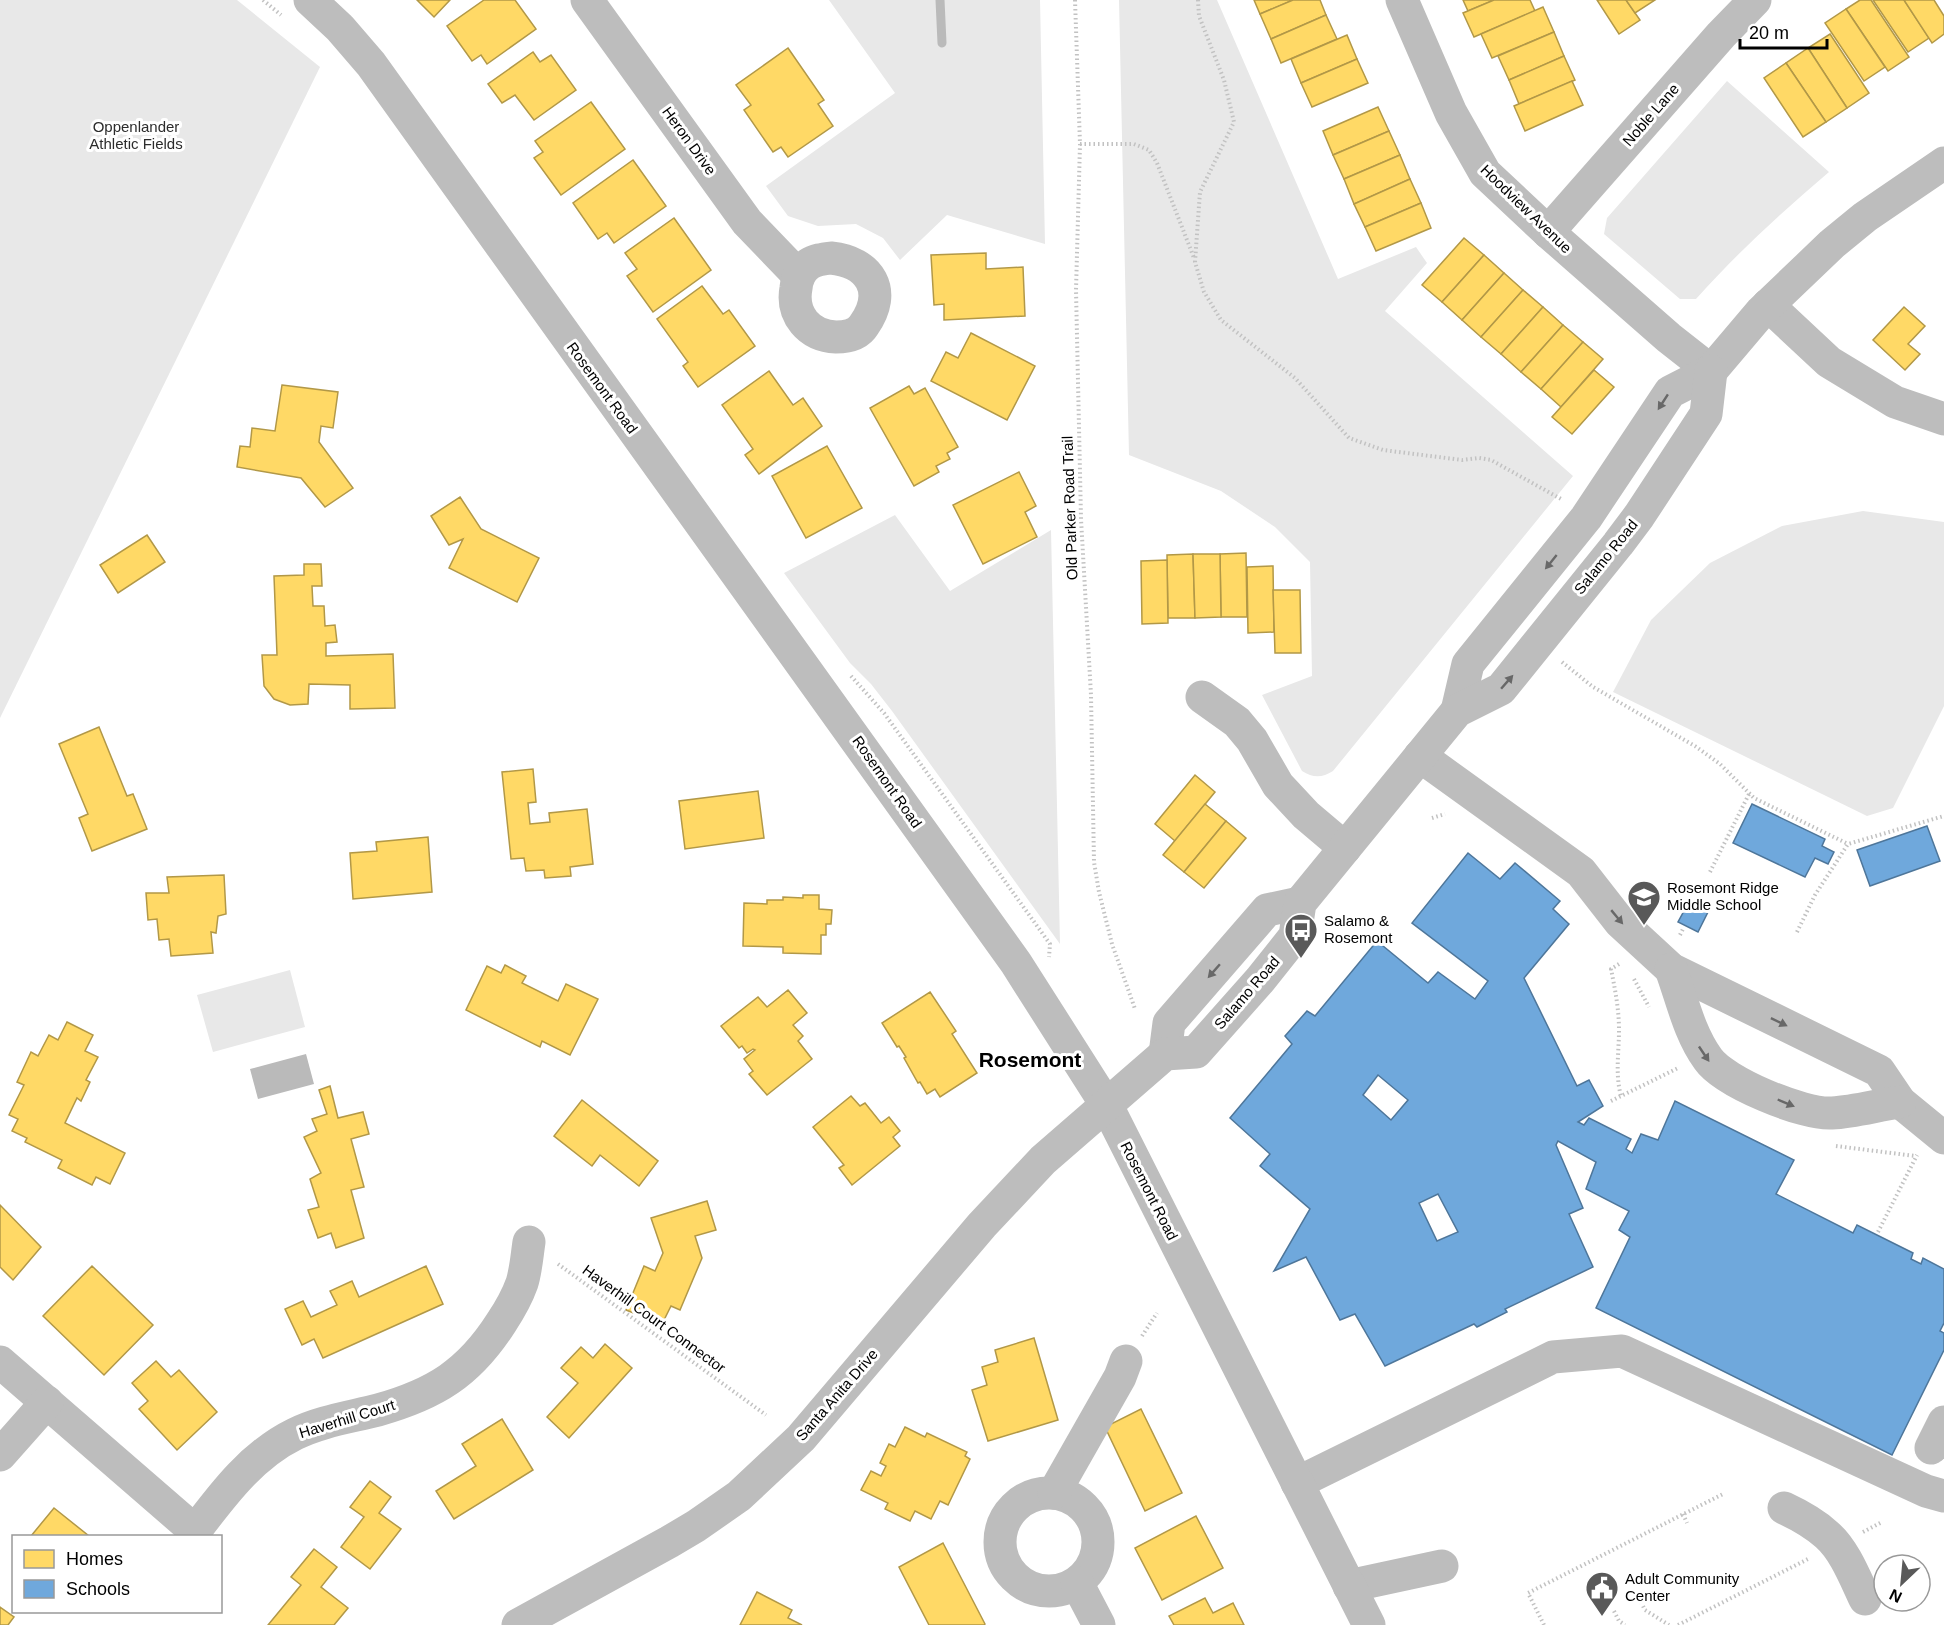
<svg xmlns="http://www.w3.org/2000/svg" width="1944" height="1625" font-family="Arial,sans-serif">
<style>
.green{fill:#e8e8e8}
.water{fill:#bababa}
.homes{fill:#ffd966;stroke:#b29847;stroke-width:1.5}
.schools{fill:#6fa8dc;stroke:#4e769a;stroke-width:1.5;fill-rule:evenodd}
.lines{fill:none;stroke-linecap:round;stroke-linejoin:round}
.stream{stroke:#bababa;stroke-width:9}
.path{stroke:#c2c2c2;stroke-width:4;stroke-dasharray:1.5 3;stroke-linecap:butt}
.minor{stroke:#bdbdbd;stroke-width:33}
.major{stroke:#bdbdbd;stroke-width:33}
.oneway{fill:#686868}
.labels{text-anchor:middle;stroke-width:6;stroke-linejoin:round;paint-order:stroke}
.street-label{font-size:15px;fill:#000;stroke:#fff}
.park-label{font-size:15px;fill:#2c2c2c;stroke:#fff}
.poi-label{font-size:15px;fill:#000;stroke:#fff;text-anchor:start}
.district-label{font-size:21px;font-weight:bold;fill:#000;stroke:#fff}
</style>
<rect width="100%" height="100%" fill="#fff"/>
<g class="green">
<path d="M0,0H237L320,67L0,718Z"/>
<path d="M829,0H1040L1045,244L947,215L900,260L883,238L856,224L818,226L788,216L766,186L895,93Z"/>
<path d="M1119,0H1217L1338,279L1416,247L1427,263L1385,311L1573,476L1333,771C1322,778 1313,778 1302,771L1262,695L1312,676L1310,562L1275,527L1221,491L1129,455Z"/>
<path d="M1727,81L1829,172C1782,212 1737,253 1696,299H1680L1604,234L1607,218Z"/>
<path d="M1863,511L1944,522V706L1893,808L1867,816L1613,692L1651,620L1710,563L1782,526Z"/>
<path d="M895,515L950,591L1051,530L1060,944L892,711L871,684L850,663L784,573Z"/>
<path d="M290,970L305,1027L213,1052L197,995Z"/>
</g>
<path class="water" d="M306,1054L314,1084L258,1099L250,1069Z"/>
<g class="homes">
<path d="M417,0H450L434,17Z"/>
<path d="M484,0H515L536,29L487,64L481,55L472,61L447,26Z"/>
<path d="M1254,0H1293L1260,14Z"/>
<path d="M1293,0H1320L1326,15L1271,39L1260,14Z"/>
<path d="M1463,0H1494L1468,11Z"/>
<path d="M1494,0H1530L1535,11L1474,37L1463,13Z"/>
<path d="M1597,0H1626L1640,20L1619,34Z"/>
<path d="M1626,0H1655L1635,13Z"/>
<path d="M1860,0H1871L1909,57L1888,71L1846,9Z"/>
<path d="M1873,0H1904L1929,38L1908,52Z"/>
<path d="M1904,0H1934L1944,16V34L1932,43Z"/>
<path d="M1543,7L1554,32L1492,58L1481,34Z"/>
<path d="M1846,9L1885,67L1864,81L1825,23Z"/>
<path d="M1326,15L1337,39L1281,63L1271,39Z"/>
<path d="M1554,32L1564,56L1509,80L1498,56Z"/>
<path d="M1830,34L1869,93L1847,108L1808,48Z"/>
<path d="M1347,35L1357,59L1301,83L1291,59Z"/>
<path d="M788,48L824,100L818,104L833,126L788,157L781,147L773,152L744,110L751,105L736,85Z"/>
<path d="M1808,48L1847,108L1826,122L1786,63Z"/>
<path d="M533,52L540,62L551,55L576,90L534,120L515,95L502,103L488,84Z"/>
<path d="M1564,56L1575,80L1519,104L1509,80Z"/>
<path d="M1357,59L1368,83L1312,107L1301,83Z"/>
<path d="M1786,63L1826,122L1803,137L1764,78Z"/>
<path d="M1572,81L1583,105L1525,131L1514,106Z"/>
<path d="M591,102L625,149L561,195L534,158L543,152L535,141Z"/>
<path d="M1378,107L1389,131L1333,155L1323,131Z"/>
<path d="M1389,131L1400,155L1344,179L1333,155Z"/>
<path d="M1400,155L1410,179L1354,204L1344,179Z"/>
<path d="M633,160L666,206L614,243L607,233L598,239L573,203Z"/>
<path d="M1410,179L1421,203L1365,227L1354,204Z"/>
<path d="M1421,203L1431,228L1376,251L1365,227Z"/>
<path d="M674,218L711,270L653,312L627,276L637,269L625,253Z"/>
<path d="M1464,238L1484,255L1442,302L1422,285Z"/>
<path d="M986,253V269L1023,267L1025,316L944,320V304L934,305L931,255Z"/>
<path d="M1484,255L1504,273L1462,320L1442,302Z"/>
<path d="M1504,273L1523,290L1481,337L1462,320Z"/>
<path d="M702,286L723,314L729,310L755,346L698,387L683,366L688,362L657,319Z"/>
<path d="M1523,290L1543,307L1501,354L1481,337Z"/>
<path d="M1543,307L1563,325L1521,372L1501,354Z"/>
<path d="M1904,307L1925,326L1908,344L1920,354L1905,370L1873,340Z"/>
<path d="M1563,325L1583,342L1541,389L1521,372Z"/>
<path d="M971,333L1035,366L1007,420L931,381L946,352L958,358Z"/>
<path d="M1583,342L1603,359L1561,407L1541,389Z"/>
<path d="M1594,370L1614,387L1572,434L1552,417Z"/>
<path d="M769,371L793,405L803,398L822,426L759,474L745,455L753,449L722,405Z"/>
<path d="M282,385L338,392L333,428L321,426L319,442L353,488L325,507L301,478L237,467L240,446L250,447L252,428L275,431Z"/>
<path d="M909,386L914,394L925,388L958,447L947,453L950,459L936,466L939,472L914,486L870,408Z"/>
<path d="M827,446L862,508L806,538L772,476Z"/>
<path d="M1019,472L1036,506L1025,512L1037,537L983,564L953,505Z"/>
<path d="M460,497L481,529L539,558L517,602L449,568L463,539L449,545L431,516Z"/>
<path d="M147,535L165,562L118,593L100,565Z"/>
<path d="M1246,553L1247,617H1221L1220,554Z"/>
<path d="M1193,554L1195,618H1168L1167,555Z"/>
<path d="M1193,554H1220L1221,617L1195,618Z"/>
<path d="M1167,560L1168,623L1142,624L1141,561Z"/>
<path d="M304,564H321L322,586H312L313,606H324L325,626L335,625L337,642L326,643V656L393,654L395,708L350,709V685L309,684L308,704L290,705L274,699L264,686L262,655H277L274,576L304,575Z"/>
<path d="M1273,566L1274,632L1248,633L1247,567Z"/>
<path d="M1273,590H1300L1301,653H1275Z"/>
<path d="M99,727L127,796L133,794L147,829L92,851L79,818L88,814L59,744Z"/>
<path d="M533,769L536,802L528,803L530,824L550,822L549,813L587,809L593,864L570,867L571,876L545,878L544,870L526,871L524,858L511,859L502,772Z"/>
<path d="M1195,775L1215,792L1175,841L1155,824Z"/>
<path d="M758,791L764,838L685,849L679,801Z"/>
<path d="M1205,804L1226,821L1184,872L1163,855Z"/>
<path d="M1226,821L1246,838L1204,888L1184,872Z"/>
<path d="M428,837L432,892L353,899L350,853L377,851L376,842Z"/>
<path d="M224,875L226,914L218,916L216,933L211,932L213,953L171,956L169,939L159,940L157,919L148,920L146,893H169L167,877Z"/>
<path d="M803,895H819V909L832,910L831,924H826V935H821V954L783,953V947L743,946L744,903L767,904V900H783V897L803,898Z"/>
<path d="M505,965L526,976L522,983L558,1001L566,984L598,999L570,1055L542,1041L540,1047L466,1010L487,966L501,973Z"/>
<path d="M788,990L807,1013L793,1025L803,1036L798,1041L812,1059L767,1095L749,1074L753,1071L744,1059L755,1050L753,1049L747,1053L742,1046L739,1048L721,1026L758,997L767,1007Z"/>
<path d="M930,992L956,1031L952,1034L977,1073L940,1097L935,1089L927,1094L920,1082L918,1083L904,1058L906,1057L899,1046L897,1047L882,1023Z"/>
<path d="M67,1022L93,1035L85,1051L98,1057L86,1080L90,1082L81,1101L77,1098L65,1123L125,1153L110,1184L96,1177L92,1185L58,1168L62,1160L25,1142L27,1138L12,1131L18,1119L9,1115L24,1085L17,1082L31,1052L38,1056L49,1035L58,1040Z"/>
<path d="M330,1086L338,1118L363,1112L369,1134L351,1139L364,1187L351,1190L364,1238L336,1248L331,1233L318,1238L308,1210L319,1207L310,1179L321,1173L304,1137L317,1131L312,1119L327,1114L319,1090Z"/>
<path d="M851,1096L860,1106L865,1103L881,1123L889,1117L900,1131L893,1137L900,1146L852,1185L839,1168L844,1165L813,1127Z"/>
<path d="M582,1100L658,1161L639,1186L600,1155L592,1166L554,1136Z"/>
<path d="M707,1201L716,1230L695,1236L702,1258L680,1310L671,1306L662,1324L626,1310L644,1266L655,1271L663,1253L651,1218Z"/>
<path d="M0,1205L41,1247L13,1280L0,1267Z"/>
<path d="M92,1266L153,1325L104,1375L43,1316Z"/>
<path d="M426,1266L443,1304L323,1358L314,1339L302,1345L285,1309L303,1301L311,1317L337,1305L330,1291L352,1281L359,1297Z"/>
<path d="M1034,1338L1058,1420L988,1441L972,1390L987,1385L982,1367L998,1362L995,1350Z"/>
<path d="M605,1344L632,1368L569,1438L547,1417L578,1383L561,1368L581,1347L593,1358Z"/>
<path d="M156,1361L171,1377L179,1370L217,1412L177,1450L139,1409L148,1401L132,1383Z"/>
<path d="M1141,1409L1182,1493L1145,1511L1105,1427Z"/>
<path d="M502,1419L533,1470L454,1519L436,1491L476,1466L462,1444Z"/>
<path d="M905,1427L925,1437L927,1433L967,1452L965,1456L970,1459L948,1505L940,1501L931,1519L915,1511L910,1521L885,1509L888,1503L861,1490L871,1471L881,1476L886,1466L880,1463L889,1444L895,1447Z"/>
<path d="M370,1481L391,1497L379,1513L401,1529L370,1569L341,1547L364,1517L350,1507Z"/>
<path d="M54,1508L89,1536H31Z"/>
<path d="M1196,1516L1223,1568L1162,1600L1135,1548Z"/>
<path d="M943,1543L985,1624L984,1625H929L899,1567Z"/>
<path d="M314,1549L337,1567L321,1587L348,1608L334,1625H268L301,1585L291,1577Z"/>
<path d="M757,1592L792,1610L788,1618L802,1625H740Z"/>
<path d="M1205,1598L1213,1613L1233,1603L1244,1625H1174L1169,1616Z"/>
<path d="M0,1607L14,1617L8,1625H0Z"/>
</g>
<g class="schools">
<path d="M1752,804L1825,839L1822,846L1834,852L1828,864L1815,858L1805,877L1733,843Z"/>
<path d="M1927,826L1940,861L1870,886L1857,850Z"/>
<path d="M1468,853L1500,879L1515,863L1560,901L1553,909L1569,924L1524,978L1577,1086L1589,1080L1603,1106L1578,1122L1584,1125L1589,1118L1631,1139L1626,1149L1632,1153L1641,1134L1658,1140L1675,1101L1794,1160L1776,1194L1853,1233L1857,1225L1913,1253L1911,1259L1921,1264L1923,1258L1944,1269V1323L1940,1331L1944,1333V1350L1892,1455L1596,1308L1630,1237L1619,1230L1629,1211L1586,1189L1596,1162L1558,1141L1556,1145L1583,1208L1569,1214L1593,1267L1505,1309L1507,1312L1477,1327L1474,1324L1385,1366L1355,1314L1340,1320L1306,1257L1274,1271L1310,1209L1260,1166L1270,1154L1230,1118L1292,1044L1285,1036L1307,1011L1315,1016L1377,941L1428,983L1438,972L1475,999L1488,981L1412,923ZM1378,1075L1408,1100L1391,1120L1363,1095ZM1438,1194L1458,1232L1437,1241L1419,1203Z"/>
<path d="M1690,900L1709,910L1698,932L1678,922Z"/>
</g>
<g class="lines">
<path class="stream" d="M940,0L942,43"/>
<g class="path">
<path d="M263,0L281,15"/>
<path d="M1075,0L1080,144L1076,290L1081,519L1091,695L1094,862L1099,892L1112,944L1135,1009"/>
<path d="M1198,0L1199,16L1224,80L1234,122L1200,192L1195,262L1204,292L1221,320L1295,378L1349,438L1383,450L1462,460L1479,458L1491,460L1561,499"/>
<path d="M1080,144H1134L1149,150L1157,163L1194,258"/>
<path d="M1562,662L1593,687L1695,746L1720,764L1754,798L1848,844"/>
<path d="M851,676L884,713L1050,944L1049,957"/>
<path d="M1432,818L1445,814"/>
<path d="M1710,872L1749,794"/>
<path d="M1797,932L1815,895L1848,844L1944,816"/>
<path d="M1680,935L1684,927"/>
<path d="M1619,964L1611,969C1615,989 1619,1009 1619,1030C1619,1052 1615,1074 1621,1096"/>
<path d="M1634,979L1649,1007"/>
<path d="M1611,1101L1678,1068"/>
<path d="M1836,1146L1915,1156"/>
<path d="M1878,1232L1917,1155"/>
<path d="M558,1264L766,1415"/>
<path d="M1142,1336L1157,1313"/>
<path d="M1683,1514L1687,1523"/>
<path d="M1863,1532L1882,1522"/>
<path d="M1639,1598L1645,1610L1669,1625"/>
<path d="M1614,1611L1619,1621L1625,1625"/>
<path d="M1544,1625L1528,1593L1723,1494"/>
<path d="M1678,1625L1808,1559"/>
</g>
<g class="minor">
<path d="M587,0L747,222L798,275"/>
<path d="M1402,0L1451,113L1485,173L1548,232L1669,338L1711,371"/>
<path d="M1548,232L1721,35L1755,0"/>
<path d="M831,258C870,262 888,291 864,325C858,335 847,337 836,337C809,336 791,315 796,288C797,278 800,270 809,264C815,260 823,259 831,258Z"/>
<path d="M1768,305L1829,362L1895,402L1944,419"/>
<path d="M1202,697L1237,722L1252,740L1278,785L1306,815L1345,848"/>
<path d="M1420,756L1581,872L1620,922L1671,969L1879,1071L1900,1102L1944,1138"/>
<path d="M1671,969C1682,999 1689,1033 1708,1059C1724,1082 1803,1115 1832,1113C1854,1112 1878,1105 1900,1102"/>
<path d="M0,1362L195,1531C223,1494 252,1455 295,1434C321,1421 351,1417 378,1410C435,1394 469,1373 501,1323C509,1311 517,1297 522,1283C526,1270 527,1255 529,1242"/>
<path d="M1931,1448L1944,1422"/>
<path d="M0,1455L47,1402"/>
<path d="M1297,1483L1553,1357L1622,1351L1926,1491L1944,1496"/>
<circle cx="1049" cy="1542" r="49"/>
<path d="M1054,1493L1120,1377L1126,1361"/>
<path d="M1784,1508C1799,1515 1814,1523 1827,1535C1845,1551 1855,1578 1865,1599"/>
<path d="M1077,1583L1099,1625"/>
<path d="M1349,1586L1442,1566"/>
</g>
<g class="major">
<path d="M310,0L340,28L371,64L1016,963L1107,1106L1369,1625"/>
<path d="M1457,711L1468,664L1586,518L1670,392L1711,371L1761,312L1832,244L1865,217L1944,163"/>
<path d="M1165,1054L1169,1023L1267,910L1300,903"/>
<path d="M518,1625L669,1542L696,1526L739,1496L801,1438L982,1225L1043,1160L1165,1054L1196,1052L1260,980L1295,936L1300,903L1457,711L1501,689L1618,544L1639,516L1706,414L1711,371"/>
</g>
</g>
<defs><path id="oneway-solid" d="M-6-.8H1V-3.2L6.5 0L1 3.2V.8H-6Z" transform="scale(1.5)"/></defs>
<g class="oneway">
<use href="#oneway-solid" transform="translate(1663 402) rotate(123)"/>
<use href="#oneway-solid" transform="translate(1551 562) rotate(129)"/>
<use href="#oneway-solid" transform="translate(1507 682) rotate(-49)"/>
<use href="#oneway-solid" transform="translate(1617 917) rotate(50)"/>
<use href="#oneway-solid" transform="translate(1214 971) rotate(131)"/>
<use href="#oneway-solid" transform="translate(1779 1022) rotate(26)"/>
<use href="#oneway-solid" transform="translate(1704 1054) rotate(56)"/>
<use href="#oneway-solid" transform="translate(1786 1103) rotate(23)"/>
</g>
<defs>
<symbol id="school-pin" viewBox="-11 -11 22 30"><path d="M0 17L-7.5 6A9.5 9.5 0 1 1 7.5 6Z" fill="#595959" stroke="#fff"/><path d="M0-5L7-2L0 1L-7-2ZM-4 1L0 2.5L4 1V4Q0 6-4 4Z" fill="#fff"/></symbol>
<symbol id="bus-pin" viewBox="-11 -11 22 30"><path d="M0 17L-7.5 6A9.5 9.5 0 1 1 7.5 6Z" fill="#595959" stroke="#fff"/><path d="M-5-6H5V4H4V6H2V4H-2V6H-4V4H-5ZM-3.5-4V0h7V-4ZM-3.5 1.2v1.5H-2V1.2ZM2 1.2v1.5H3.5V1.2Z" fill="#fff"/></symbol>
<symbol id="civic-pin" viewBox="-11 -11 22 30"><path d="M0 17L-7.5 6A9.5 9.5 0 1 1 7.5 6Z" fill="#595959" stroke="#fff"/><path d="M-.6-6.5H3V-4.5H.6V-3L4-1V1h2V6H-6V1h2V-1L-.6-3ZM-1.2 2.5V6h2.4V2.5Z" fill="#fff"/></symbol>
</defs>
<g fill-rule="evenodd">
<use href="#school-pin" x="1625" y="878" width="38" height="52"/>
<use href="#bus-pin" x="1282" y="911" width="38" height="52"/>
<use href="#civic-pin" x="1583" y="1569" width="38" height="52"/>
</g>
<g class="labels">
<g class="street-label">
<text transform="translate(1651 115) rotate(-49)" y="5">Noble Lane</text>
<text transform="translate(689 141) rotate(54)" y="5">Heron Drive</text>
<text transform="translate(1526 209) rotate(44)" y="5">Hoodview Avenue</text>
<text transform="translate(602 388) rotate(54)" y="5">Rosemont Road</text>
<text transform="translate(1070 508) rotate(-92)" y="5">Old Parker Road Trail</text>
<text transform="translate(1606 557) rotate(-51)" y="5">Salamo Road</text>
<text transform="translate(887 782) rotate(55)" y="5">Rosemont Road</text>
<text transform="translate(1247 993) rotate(-49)" y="5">Salamo Road</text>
<text transform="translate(1149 1191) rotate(63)" y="5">Rosemont Road</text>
<text transform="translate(654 1319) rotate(36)" y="5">Haverhill Court Connector</text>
<text transform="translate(837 1395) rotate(-49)" y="5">Santa Anita Drive</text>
<text transform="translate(347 1419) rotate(-17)" y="5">Haverhill Court</text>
</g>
<g class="park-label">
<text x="136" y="132">Oppenlander<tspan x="136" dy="17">Athletic Fields</tspan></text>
</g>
<g class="poi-label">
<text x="1667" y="893">Rosemont Ridge<tspan x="1667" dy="17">Middle School</tspan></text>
<text x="1324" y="926">Salamo &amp;<tspan x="1324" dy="17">Rosemont</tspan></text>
<text x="1625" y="1584">Adult Community<tspan x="1625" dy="17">Center</tspan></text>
</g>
<g class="district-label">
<text x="1030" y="1067">Rosemont</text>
</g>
</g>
<rect x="12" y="1535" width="210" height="78" fill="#ffffff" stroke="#999999" stroke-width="1.5"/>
<rect x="24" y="1550" width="30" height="18" fill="#ffd966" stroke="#999999" stroke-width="1.5"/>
<text x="66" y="1565" font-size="18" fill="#000000">Homes</text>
<rect x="24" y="1580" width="30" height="18" fill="#6fa8dc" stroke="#999999" stroke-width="1.5"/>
<text x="66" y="1595" font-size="18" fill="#000000">Schools</text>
<g transform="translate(1902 1583) rotate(206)"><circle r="28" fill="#ffffff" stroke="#999999" stroke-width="1.5"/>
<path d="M0-4.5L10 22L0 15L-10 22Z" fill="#595959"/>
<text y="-9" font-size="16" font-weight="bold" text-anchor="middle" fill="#000000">N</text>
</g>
<path d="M1740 39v9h87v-9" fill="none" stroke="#000000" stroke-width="3"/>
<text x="1749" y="39" font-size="18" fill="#000000" stroke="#ffffff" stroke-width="4.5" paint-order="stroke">20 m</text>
</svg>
